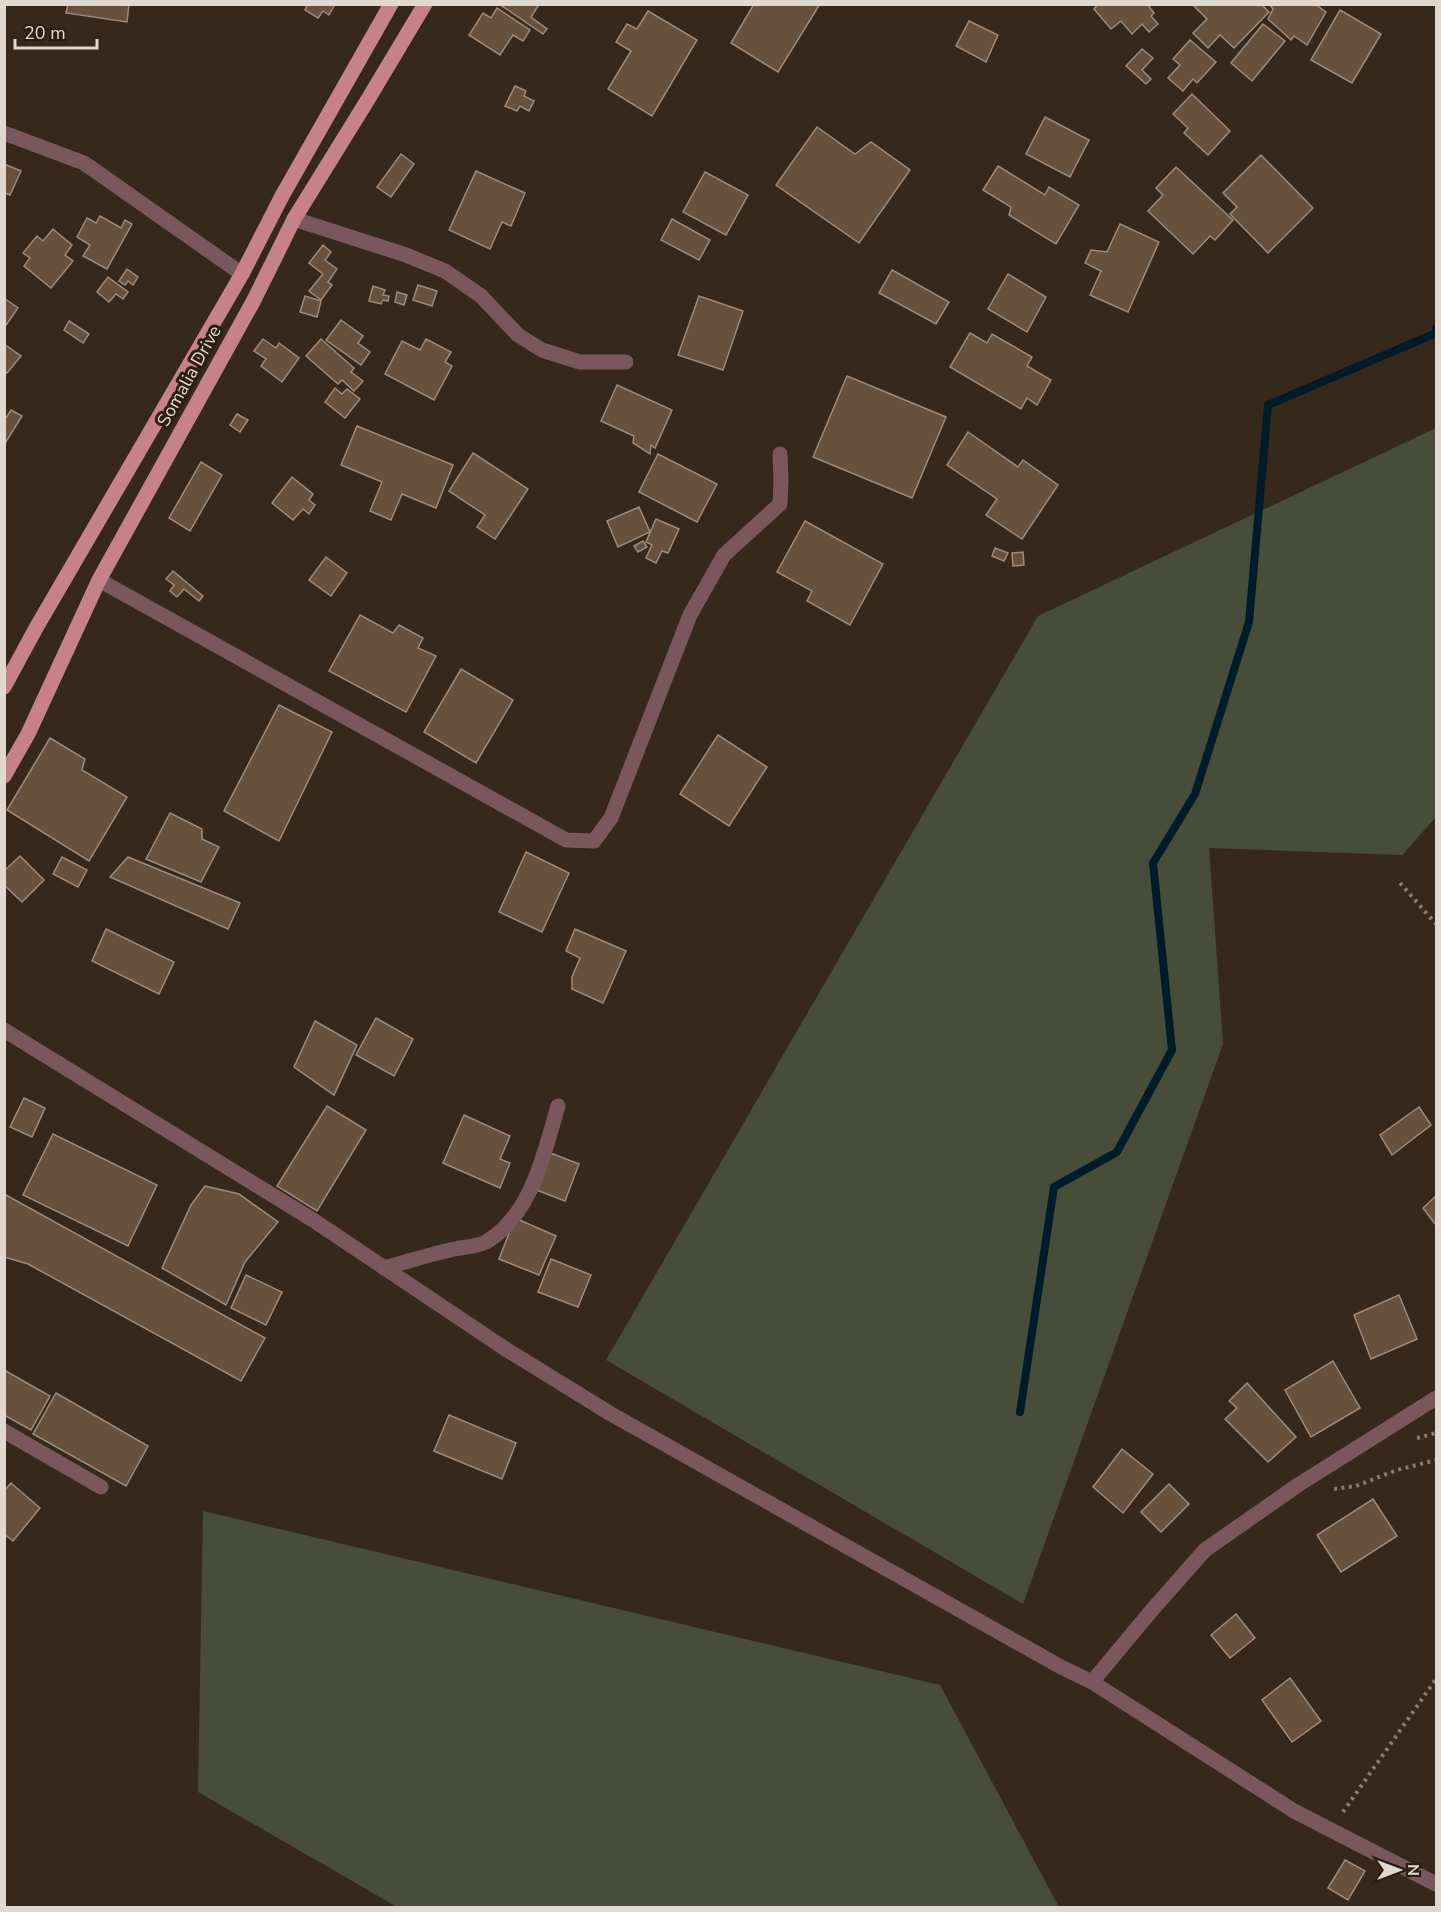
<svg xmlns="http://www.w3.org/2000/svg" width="1441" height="1912" font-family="'Nunito Sans',sans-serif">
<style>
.green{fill:#484d3a}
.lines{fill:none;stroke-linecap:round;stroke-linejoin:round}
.stream{stroke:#001c28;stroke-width:8}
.building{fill:#67513d;stroke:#9c8b7c;stroke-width:1.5}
.path{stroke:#887c72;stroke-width:4;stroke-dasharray:3 4.5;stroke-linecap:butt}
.service{stroke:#7a575c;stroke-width:15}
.minor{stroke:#7a575c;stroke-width:15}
.primary{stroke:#c7818b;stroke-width:15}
.labels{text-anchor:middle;stroke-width:6;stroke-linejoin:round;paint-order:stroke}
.street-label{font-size:18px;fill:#e1d8d0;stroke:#2c1e12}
</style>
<rect width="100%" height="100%" fill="#36281b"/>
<g class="green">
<path d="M1436,428V817L1402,855L1209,848L1223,1044L1023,1604L606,1360L1038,616Z"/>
<path d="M203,1511L940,1685L1059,1907H397L198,1792Z"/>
</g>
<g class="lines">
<path class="stream" d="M1020,1412L1054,1187L1117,1152L1172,1050L1153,863L1195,794L1249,622L1268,405L1436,333V328"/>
</g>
<g class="building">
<path d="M68,4H129L127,22L66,13Z"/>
<path d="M308,4H332L334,6L329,15L323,11L318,18L305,10Z"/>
<path d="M502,4H536L538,6L531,17L547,29L543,34L502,6Z"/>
<path d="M754,4H820L778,72L731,43Z"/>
<path d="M1098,4H1147L1154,13L1151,16L1158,24L1149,32L1142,24L1132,34L1121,21L1111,29L1094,9Z"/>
<path d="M1192,4H1261L1269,12L1234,48L1220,35L1208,48L1193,33L1207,19Z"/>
<path d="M1269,4H1315L1326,12L1307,45L1294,36L1291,40L1268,19L1273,9Z"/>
<path d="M497,8L530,30L523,41L513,35L500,55L469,35L483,13L491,18Z"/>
<path d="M1340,10L1381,34L1352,83L1311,60Z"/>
<path d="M648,11L697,40L652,116L608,89L631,51L616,42L627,24L637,29Z"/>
<path d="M969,21L998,35L986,62L956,46Z"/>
<path d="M1263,24L1285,41L1252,81L1231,63Z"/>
<path d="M1190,40L1216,62L1197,83L1193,79L1183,91L1168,78L1180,65L1173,59Z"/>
<path d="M1142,49L1153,58L1142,70L1151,79L1146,84L1126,66Z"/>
<path d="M515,86L526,91L524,96L534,101L529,111L520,106L517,111L505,106Z"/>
<path d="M1192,94L1230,131L1208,155L1184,133L1188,128L1173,114Z"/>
<path d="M1045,117L1089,140L1070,177L1026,154Z"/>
<path d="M817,127L855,154L871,142L910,170L859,243L776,185Z"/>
<path d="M401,154L414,164L391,197L377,187Z"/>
<path d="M1261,155L1313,208L1268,253L1230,214L1237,207L1223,193Z"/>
<path d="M4,164L21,171L10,195L4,193Z"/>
<path d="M998,166L1045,195L1049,187L1079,205L1056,244L1009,215L1011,207L983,190Z"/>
<path d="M1176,167L1233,220L1215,240L1210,236L1193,254L1148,211L1163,195L1156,188Z"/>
<path d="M476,171L525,193L511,226L502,222L490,249L449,230Z"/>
<path d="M705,172L748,195L726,235L683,212Z"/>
<path d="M100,216L121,228L125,220L132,224L107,269L83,256L90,245L77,237L87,218L96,223Z"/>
<path d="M672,219L710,240L699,260L661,240Z"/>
<path d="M1120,224L1159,242L1128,312L1090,295L1101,271L1085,263L1091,250L1107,252Z"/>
<path d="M53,229L72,245L65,255L73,261L51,288L24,266L30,258L23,253L37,236L43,241Z"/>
<path d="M323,245L331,252L325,260L337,269L328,282L332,285L321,300L309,291L323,274L309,263Z"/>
<path d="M127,269L138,277L133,285L128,281L125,285L119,281Z"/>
<path d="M892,270L949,302L936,324L879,293Z"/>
<path d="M1008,274L1046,297L1027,332L988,309Z"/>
<path d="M108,277L128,292L123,299L116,294L109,302L97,292Z"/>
<path d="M418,285L437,291L432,306L413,300Z"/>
<path d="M373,286L385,290L383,295L389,296L388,301L383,300L381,304L369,301Z"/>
<path d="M397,292L407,295L404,305L395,302Z"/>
<path d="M305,296L321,301L317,317L300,312Z"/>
<path d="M699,296L743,311L723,370L678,355Z"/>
<path d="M4,298L18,308L4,328Z"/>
<path d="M341,320L363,336L358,343L370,352L361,365L326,340Z"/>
<path d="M69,321L89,334L83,343L64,330Z"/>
<path d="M970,333L987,343L992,334L1032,357L1027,366L1051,380L1037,405L1027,398L1021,409L950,367Z"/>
<path d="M263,339L276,348L279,343L299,358L282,382L261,366L266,359L254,351Z"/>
<path d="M321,339L354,368L351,372L363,381L354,391L342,380L338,384L306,356Z"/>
<path d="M426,339L451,352L445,362L452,366L434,400L385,374L402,341L420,350Z"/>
<path d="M4,344L21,356L7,373L4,371Z"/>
<path d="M847,376L946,417L912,498L813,457Z"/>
<path d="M617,385L672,410L655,448L651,445L650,454L633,443L634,436L601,421Z"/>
<path d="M335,388L342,394L347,389L360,399L345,418L325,402Z"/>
<path d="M11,410L22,416L4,445V421Z"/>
<path d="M237,414L248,420L240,432L230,425Z"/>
<path d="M357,426L453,465L436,508L402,494L391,520L370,511L382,482L341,465Z"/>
<path d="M968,432L1018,467L1023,460L1058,485L1022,539L986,515L997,499L947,465Z"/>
<path d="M473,453L528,489L495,539L477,527L485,515L449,491Z"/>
<path d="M658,454L717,484L697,522L639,492Z"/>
<path d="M201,462L222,475L190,531L169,518Z"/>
<path d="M292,477L313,494L309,500L315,505L309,514L303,509L293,520L272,503Z"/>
<path d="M639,507L650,532L618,547L607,521Z"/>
<path d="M656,519L679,529L668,553L662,551L656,563L646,558L652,545L646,542Z"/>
<path d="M805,521L883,564L850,625L807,601L812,591L777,572Z"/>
<path d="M643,541L647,547L638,552L634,546Z"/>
<path d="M995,548L1008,553L1004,561L992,556Z"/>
<path d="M1023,552L1024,565L1013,566L1012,553Z"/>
<path d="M326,557L347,573L331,596L309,580Z"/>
<path d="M173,571L203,596L199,601L184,589L177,597L170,591L174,585L166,579Z"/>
<path d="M360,615L393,633L399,625L423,638L418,648L436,656L406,712L329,671Z"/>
<path d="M461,669L513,700L476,763L424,732Z"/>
<path d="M279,705L332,732L279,841L224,811Z"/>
<path d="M718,735L767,767L729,826L680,794Z"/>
<path d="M50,738L85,759L82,770L127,797L89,861L7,810Z"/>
<path d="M170,813L202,829V839L219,847L201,882L146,859Z"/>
<path d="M526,852L569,873L542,932L499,912Z"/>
<path d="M20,856L44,880L22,902L4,885V871Z"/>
<path d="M62,857L87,870L78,887L53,874Z"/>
<path d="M128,857L240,903L228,929L110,877Z"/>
<path d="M106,929L174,962L159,994L92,961Z"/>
<path d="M575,929L626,951L603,1003L572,989V977L580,958L566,951Z"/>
<path d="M376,1018L413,1039L394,1076L356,1055Z"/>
<path d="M315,1021L357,1045L334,1095L294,1067Z"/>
<path d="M24,1098L45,1108L32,1137L10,1127Z"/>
<path d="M327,1106L366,1130L317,1211L277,1186Z"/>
<path d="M1419,1107L1431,1125L1392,1155L1380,1135Z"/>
<path d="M464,1115L510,1136L500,1159L510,1163L500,1188L443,1163Z"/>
<path d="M53,1134L157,1185L128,1246L23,1195Z"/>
<path d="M548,1152L579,1164L565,1201L534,1189Z"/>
<path d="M205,1186L239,1194L278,1222L245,1262L226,1305L162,1268L191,1205Z"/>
<path d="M4,1194L265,1338L241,1381L28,1264L4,1257Z"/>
<path d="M1436,1196V1225L1423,1208Z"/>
<path d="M515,1218L556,1236L539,1275L499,1259Z"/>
<path d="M551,1259L591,1275L578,1307L538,1292Z"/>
<path d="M246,1275L282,1292L266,1325L231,1308Z"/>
<path d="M1399,1295L1417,1339L1371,1359L1354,1315Z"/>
<path d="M1333,1361L1360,1408L1311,1437L1285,1390Z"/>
<path d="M4,1370L50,1396L31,1430L4,1415Z"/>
<path d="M1247,1383L1296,1437L1268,1462L1225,1419L1237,1408L1229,1401Z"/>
<path d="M56,1393L148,1446L126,1486L33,1434Z"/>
<path d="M449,1415L516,1443L502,1479L434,1451Z"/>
<path d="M1122,1449L1153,1474L1123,1513L1093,1487Z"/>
<path d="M11,1483L40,1508L13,1541L4,1534V1491Z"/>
<path d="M1169,1484L1189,1504L1161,1532L1141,1512Z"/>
<path d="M1373,1499L1397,1536L1341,1572L1317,1535Z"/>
<path d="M1236,1614L1255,1638L1230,1658L1211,1635Z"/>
<path d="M1290,1678L1321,1721L1292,1742L1262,1700Z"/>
<path d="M1345,1860L1365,1871L1348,1900L1328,1888Z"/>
</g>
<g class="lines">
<g class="path">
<path d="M1400,883L1436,924"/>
<path d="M1417,1438L1436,1433"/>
<path d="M1334,1489L1356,1486L1397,1470L1436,1460"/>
<path d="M1343,1812L1436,1679"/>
</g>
<path class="service" d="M4,133L84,163L242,274"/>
<g class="minor">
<path d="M294,219L406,255L445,271L481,296L518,335L542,350L580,362H626"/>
<path d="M99,580L566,840L594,841L611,818L690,615L724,555L780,504L781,480L780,454"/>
<path d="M4,1030L313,1220L504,1348L611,1414L1061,1667L1092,1682L1294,1811L1436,1884"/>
<path d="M384,1268C406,1262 428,1255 450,1250C461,1247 477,1247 486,1242C532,1215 544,1153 558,1106"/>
<path d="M4,1431L101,1487"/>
<path d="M1092,1682L1152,1610L1205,1550L1298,1485L1436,1398"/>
</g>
<g class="primary">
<path d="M4,687L36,628L242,274L282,196L391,4"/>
<path d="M4,776L28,734L99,580L254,300L294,219L367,101L425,4"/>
</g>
</g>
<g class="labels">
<g class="street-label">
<text transform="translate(189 376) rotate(-61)" y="6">Somalia Drive</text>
</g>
</g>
<rect width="1441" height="1912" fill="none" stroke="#e1d8d0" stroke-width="12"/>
<g transform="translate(1399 1870) rotate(90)" stroke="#2c1e12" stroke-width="4.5" paint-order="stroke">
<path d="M0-4.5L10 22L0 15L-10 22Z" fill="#e1d8d0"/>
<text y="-9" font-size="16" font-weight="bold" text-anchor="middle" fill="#e1d8d0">N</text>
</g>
<path d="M15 39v9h82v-9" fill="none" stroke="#e1d8d0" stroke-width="3"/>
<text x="24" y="39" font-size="18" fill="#e1d8d0" stroke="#2c1e12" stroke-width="4.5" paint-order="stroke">20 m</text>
</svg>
